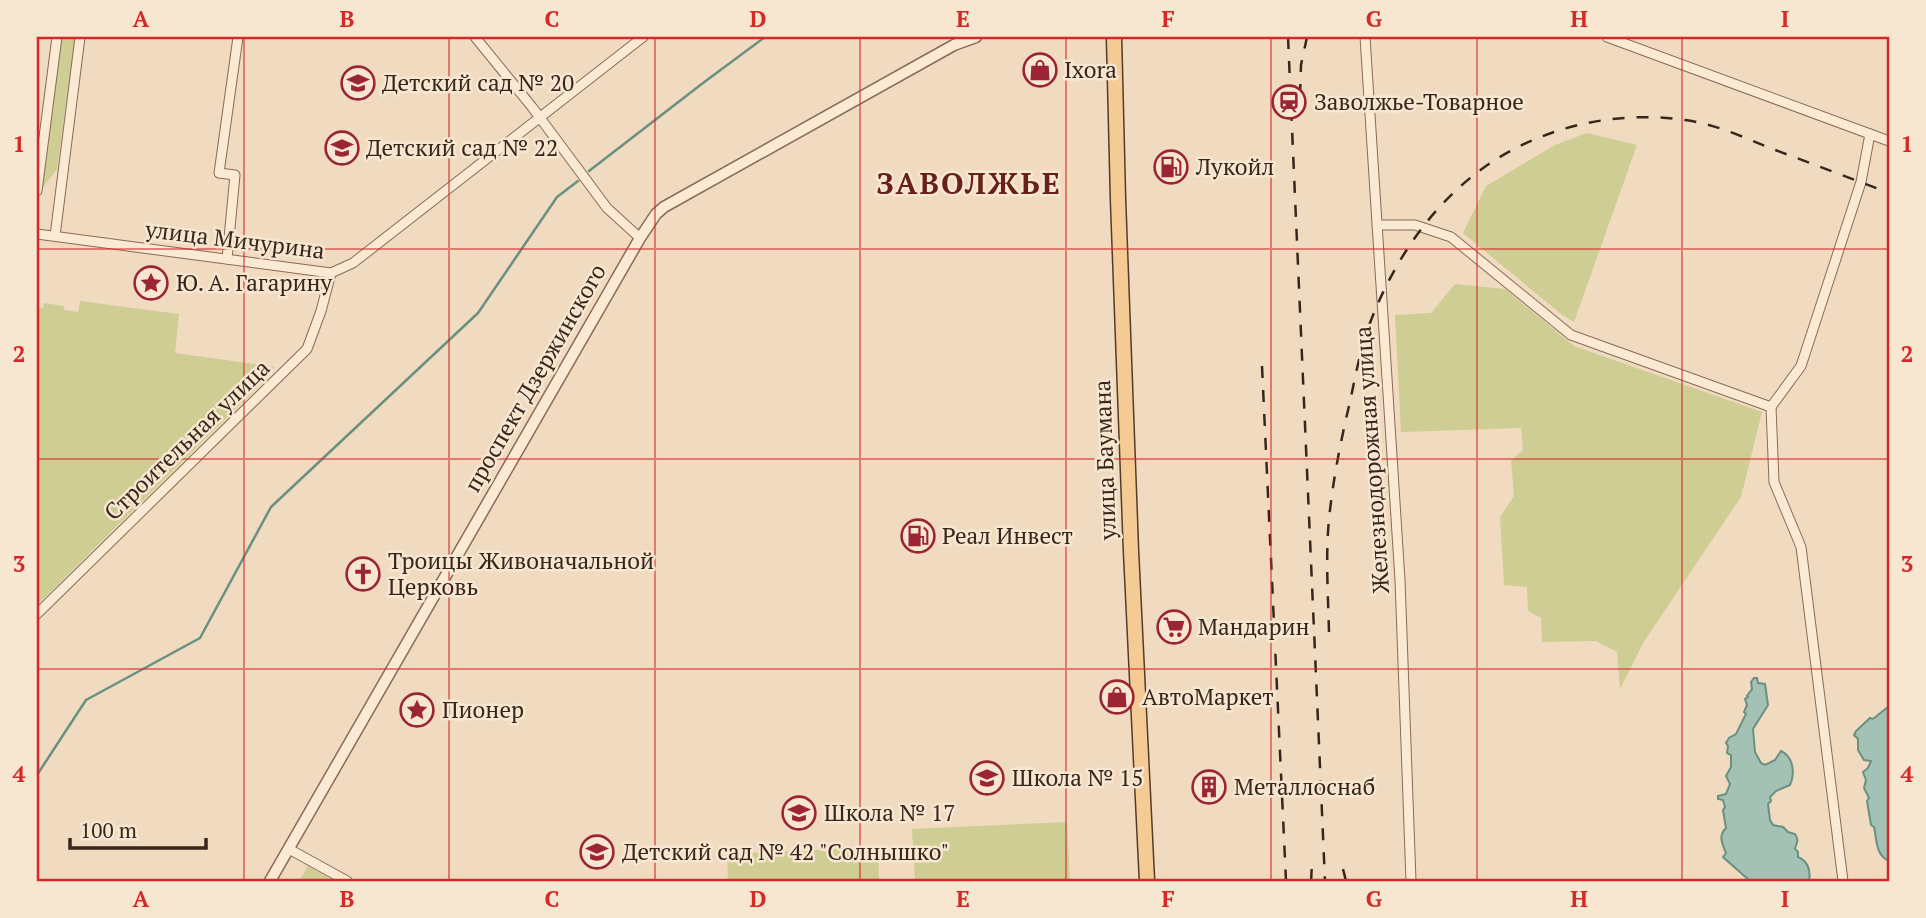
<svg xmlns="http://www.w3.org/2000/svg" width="1926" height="918" font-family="'PT Serif',serif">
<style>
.green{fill:#cecd93}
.water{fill:#a3c2b5;stroke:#6a9081;stroke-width:2}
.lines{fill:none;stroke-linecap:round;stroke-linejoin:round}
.stream{stroke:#6a9081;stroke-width:2.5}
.minor-casing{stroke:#896b57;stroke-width:11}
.tertiary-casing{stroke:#896b57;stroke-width:13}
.primary-casing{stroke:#573a2c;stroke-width:17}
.minor{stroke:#faead3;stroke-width:9}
.tertiary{stroke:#faead3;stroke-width:10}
.primary{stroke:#f5cb95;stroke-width:14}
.rail{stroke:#38261c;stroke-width:2.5;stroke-dasharray:12 12;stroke-linecap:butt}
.grid{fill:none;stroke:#d62828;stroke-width:2;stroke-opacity:0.55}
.labels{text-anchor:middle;stroke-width:5;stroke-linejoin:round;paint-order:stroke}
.poi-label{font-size:23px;fill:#38261c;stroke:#f7e6d0;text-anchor:start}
.street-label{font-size:23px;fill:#38261c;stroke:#f7e6d0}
.district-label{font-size:30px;font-weight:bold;letter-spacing:2px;fill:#67201a;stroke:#f7e6d0}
.neatline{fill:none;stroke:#d62828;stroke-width:2.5}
.grid-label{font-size:23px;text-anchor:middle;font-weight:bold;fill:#d62828}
</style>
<rect width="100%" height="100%" fill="#f0dbc0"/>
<g class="green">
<path d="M61,37H75L57,169L41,190Z"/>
<path d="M1587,133L1637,145L1574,322L1561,314L1463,233L1486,186L1555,145Z"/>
<path d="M1455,284L1505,289L1574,346L1762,412L1741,497L1643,643L1620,689L1617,652L1596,641L1542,642L1541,618L1528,611L1527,587L1504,585L1500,517L1514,496L1511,461L1523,450L1521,428L1401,432L1395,315L1431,313Z"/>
<path d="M80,301L179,314L175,353L275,367L266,379L37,605V307L43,308L44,303L64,306V310L78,312Z"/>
<path d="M1067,822L1070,881H915L912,829Z"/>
<path d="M878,847L879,881H728L727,854Z"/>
<path d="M308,866L333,880L332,881H299Z"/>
</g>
<g class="water">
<path d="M1754,678H1757L1758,683L1765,684L1768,705L1753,729L1755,752L1761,763L1765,765L1775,760L1781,751C1794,757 1795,774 1790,785L1776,791L1770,797L1771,801L1768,804L1770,820L1773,825L1783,827L1788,832L1795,834C1800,842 1796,842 1795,849L1798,852V857C1808,861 1811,871 1809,881H1750L1723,857L1726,853C1722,843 1718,836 1726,828L1723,810L1725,807L1723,800L1718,799V796L1726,794L1730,784L1726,776L1731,767V755L1727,753L1728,746L1726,743L1729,738L1736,734L1746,714L1744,712L1747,705L1745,699L1748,697L1747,696L1752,689L1751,682Z"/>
<path d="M1889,706V861C1875,855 1877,839 1874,827L1871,825L1867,801L1869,798L1864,788L1866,780L1863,772L1868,768L1871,761L1864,760L1858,750V739L1854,735L1856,731L1870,718L1873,719Z"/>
</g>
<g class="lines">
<g class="stream">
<path d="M589,171L703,83L765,37"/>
<path d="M37,775L86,700L200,638L271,507L478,313L557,197L578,181"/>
</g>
<defs>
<g id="minor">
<path d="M475,37L532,107L607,208L640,238"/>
<path d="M1365,37L1400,580L1411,881"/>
<path d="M1607,37L1889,141"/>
<path d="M37,191L57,37"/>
<path d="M1377,225H1415L1451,237L1571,335L1771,407L1774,482L1801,547L1843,881"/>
<path d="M37,234L331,273L353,263L643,37"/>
<path d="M55,236L80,37"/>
<path d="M227,259L235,175L219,173L238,37"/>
<path d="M1771,407L1801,366L1861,182L1870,134"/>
<path d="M37,614L307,349L321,311L331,273"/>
<path d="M289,849L347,881"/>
</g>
<path id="tertiary" d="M270,881L640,238L656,214L664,207L954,45L976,37"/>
<path id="primary" d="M1114,37L1118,199L1131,551L1147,881"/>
</defs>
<use href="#minor" class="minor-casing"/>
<use href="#tertiary" class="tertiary-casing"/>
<use href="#primary" class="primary-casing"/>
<use href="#minor" class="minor"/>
<use href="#tertiary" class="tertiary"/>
<use href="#primary" class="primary"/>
<g class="rail">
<path d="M1288,37L1325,881"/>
<path d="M1300,96L1301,65L1307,37"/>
<path d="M1888,207H1889"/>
<path d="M1262,366L1286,881"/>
<path d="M1329,632C1328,592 1325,550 1330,510C1334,475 1341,440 1349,406C1355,379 1360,349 1370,323C1398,249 1448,181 1520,146C1571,121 1629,112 1685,120C1715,124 1743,137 1770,148C1810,163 1850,178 1889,193"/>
<path d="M1343,869L1346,881"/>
<path d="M1311,881L1312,864"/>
</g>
</g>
<path class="grid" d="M244,37V881M449,37V881M655,37V881M860,37V881M1066,37V881M1271,37V881M1477,37V881M1682,37V881M37,249H1889M37,459H1889M37,669H1889"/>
<defs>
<symbol id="shop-ring" viewBox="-11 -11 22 22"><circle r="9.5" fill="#f7e6d0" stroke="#9b2435" stroke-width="1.5"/><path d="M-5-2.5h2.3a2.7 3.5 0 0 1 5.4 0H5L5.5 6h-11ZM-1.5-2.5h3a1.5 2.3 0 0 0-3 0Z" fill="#9b2435"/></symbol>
<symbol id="school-ring" viewBox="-11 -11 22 22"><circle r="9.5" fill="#f7e6d0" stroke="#9b2435" stroke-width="1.5"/><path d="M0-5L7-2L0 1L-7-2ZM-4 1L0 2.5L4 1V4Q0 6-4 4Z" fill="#9b2435"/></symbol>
<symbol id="station-ring" viewBox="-11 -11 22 22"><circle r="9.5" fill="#f7e6d0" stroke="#9b2435" stroke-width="1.5"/><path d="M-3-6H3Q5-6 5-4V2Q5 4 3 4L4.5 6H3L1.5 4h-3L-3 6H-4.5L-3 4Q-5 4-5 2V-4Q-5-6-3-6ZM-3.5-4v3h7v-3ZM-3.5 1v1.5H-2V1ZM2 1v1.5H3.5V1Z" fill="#9b2435"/></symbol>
<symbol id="fuel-ring" viewBox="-11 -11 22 22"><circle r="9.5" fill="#f7e6d0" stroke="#9b2435" stroke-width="1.5"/><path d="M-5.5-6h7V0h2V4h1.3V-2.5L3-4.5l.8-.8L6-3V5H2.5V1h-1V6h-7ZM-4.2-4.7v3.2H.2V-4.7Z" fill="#9b2435"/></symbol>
<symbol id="sight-ring" viewBox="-11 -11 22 22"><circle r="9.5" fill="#f7e6d0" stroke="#9b2435" stroke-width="1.5"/><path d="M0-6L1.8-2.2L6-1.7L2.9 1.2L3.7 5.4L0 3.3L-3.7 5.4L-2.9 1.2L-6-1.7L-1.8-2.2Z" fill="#9b2435"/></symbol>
<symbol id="church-ring" viewBox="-11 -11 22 22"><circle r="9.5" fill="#f7e6d0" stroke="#9b2435" stroke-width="1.5"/><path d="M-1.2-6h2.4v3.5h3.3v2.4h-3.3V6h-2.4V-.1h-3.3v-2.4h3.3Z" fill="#9b2435"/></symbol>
<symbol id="supermarket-ring" viewBox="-11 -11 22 22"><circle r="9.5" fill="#f7e6d0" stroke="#9b2435" stroke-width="1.5"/><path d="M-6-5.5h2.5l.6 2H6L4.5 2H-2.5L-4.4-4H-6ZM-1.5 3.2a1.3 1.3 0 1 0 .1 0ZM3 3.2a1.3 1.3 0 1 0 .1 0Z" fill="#9b2435"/></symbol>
<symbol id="building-ring" viewBox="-11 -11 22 22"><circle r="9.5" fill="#f7e6d0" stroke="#9b2435" stroke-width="1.5"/><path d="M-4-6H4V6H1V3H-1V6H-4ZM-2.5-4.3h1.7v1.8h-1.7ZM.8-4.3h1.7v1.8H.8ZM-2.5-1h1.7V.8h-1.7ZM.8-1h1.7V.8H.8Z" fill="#9b2435"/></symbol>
</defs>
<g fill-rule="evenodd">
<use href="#shop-ring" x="1021" y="51" width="38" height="38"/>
<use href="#school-ring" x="339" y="64" width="38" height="38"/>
<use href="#station-ring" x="1270" y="83" width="38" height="38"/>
<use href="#school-ring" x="323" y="129" width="38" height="38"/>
<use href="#fuel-ring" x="1152" y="148" width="38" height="38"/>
<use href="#sight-ring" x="132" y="264" width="38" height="38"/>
<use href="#fuel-ring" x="899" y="517" width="38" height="38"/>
<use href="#church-ring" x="344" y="555" width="38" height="38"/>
<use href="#supermarket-ring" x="1155" y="608" width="38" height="38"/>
<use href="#shop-ring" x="1098" y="678" width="38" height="38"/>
<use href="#sight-ring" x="398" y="691" width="38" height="38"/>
<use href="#school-ring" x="968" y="759" width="38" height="38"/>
<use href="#building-ring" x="1190" y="768" width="38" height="38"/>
<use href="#school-ring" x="780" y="794" width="38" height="38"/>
<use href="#school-ring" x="578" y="833" width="38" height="38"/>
</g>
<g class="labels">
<g class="poi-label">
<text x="1064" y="78">Ixora</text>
<text x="382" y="91">Детский сад № 20</text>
<text x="1314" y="110">Заволжье-Товарное</text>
<text x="366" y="156">Детский сад № 22</text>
<text x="1196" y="175">Лукойл</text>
<text x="176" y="291">Ю. А. Гагарину</text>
<text x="942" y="544">Реал Инвест</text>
<text x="388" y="569">Троицы Живоначальной<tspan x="388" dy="26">Церковь</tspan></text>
<text x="1198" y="635">Мандарин</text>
<text x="1142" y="705">АвтоМаркет</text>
<text x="442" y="718">Пионер</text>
<text x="1012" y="786">Школа № 15</text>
<text x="1234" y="795">Металлоснаб</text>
<text x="824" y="821">Школа № 17</text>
<text x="622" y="860">Детский сад № 42 "Солнышко"</text>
</g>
<g class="street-label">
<text transform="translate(235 240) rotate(7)" y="8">улица Мичурина</text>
<text transform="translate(535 378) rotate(-60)" y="8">проспект Дзержинского</text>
<text transform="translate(187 440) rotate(-44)" y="8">Строительная улица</text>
<text transform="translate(1105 460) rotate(-92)" y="8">улица Баумана</text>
<text transform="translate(1372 460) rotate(-94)" y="8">Железнодорожная улица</text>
</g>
<g class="district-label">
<text x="969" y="194">ЗАВОЛЖЬЕ</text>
</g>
</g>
<rect width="1926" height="918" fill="none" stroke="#f7e6d0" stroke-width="77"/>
<path d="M70 838v10h136v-10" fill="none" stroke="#38261c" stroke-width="3.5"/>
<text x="80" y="838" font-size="21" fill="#38261c" stroke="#f7e6d0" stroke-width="5" paint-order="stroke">100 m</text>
<rect x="38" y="38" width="1850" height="842" class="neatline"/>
<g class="grid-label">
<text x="141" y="27">A</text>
<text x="347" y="27">B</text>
<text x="552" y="27">C</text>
<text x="758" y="27">D</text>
<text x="963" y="27">E</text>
<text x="1168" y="27">F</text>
<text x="1374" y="27">G</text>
<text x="1579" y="27">H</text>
<text x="1785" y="27">I</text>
<text x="19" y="152">1</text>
<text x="1907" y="152">1</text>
<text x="19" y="362">2</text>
<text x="1907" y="362">2</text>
<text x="19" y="572">3</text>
<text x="1907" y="572">3</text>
<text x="19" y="782">4</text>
<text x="1907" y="782">4</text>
<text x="141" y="907">A</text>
<text x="347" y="907">B</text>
<text x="552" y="907">C</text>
<text x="758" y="907">D</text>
<text x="963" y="907">E</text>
<text x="1168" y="907">F</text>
<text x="1374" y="907">G</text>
<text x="1579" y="907">H</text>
<text x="1785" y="907">I</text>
</g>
</svg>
